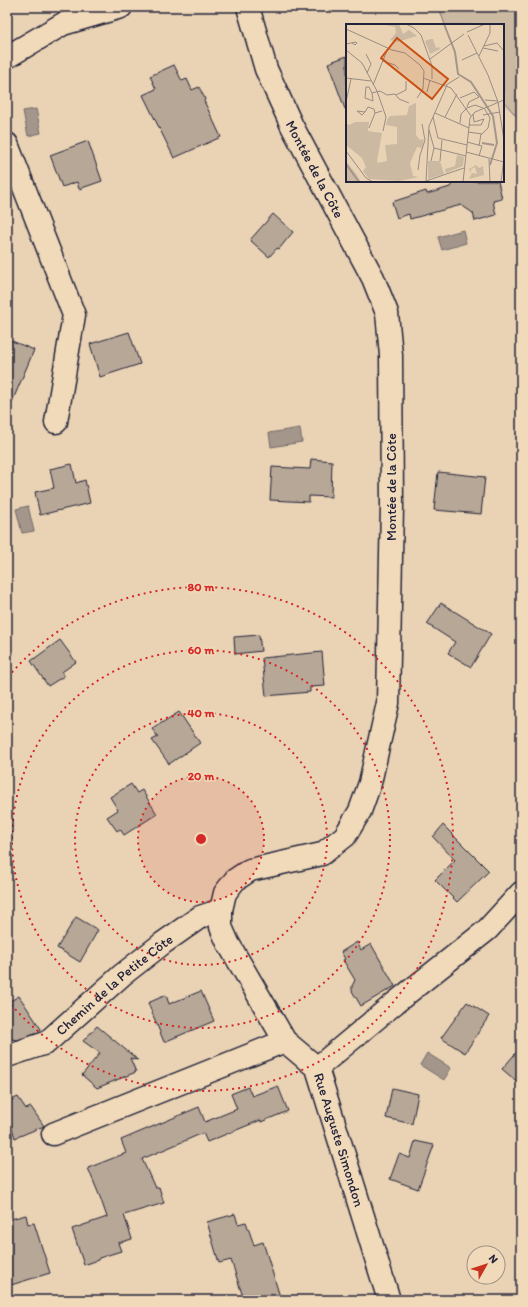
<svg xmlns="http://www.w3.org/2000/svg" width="528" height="1307" font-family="Itim,sans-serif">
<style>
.green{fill:#cbb9a2;stroke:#766e6e}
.water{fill:#a5968b;stroke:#71686b}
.building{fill:#b7a796;stroke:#22223b}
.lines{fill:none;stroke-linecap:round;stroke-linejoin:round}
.minor-casing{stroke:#22223b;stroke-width:25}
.minor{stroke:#f1dab9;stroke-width:22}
.ring{fill:none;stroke:#d62828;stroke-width:2;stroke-dasharray:2 4}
.labels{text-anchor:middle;stroke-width:3;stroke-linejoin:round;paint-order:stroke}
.street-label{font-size:14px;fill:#22223b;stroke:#f1dab9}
.inset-river{fill:none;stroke:#a5968b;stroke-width:2}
.inset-road{fill:none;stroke:#998c84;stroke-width:1}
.view{fill:#ca5113;fill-opacity:0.15;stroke:#ca5113;stroke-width:2}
.inset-edge{fill:none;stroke:#22223b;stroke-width:2}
.centre{fill:#d62828;stroke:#f1dab9;stroke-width:2}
.ring-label{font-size:12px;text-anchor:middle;font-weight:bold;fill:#d62828;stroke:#f1dab9;stroke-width:3;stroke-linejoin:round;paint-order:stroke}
</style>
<rect width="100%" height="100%" fill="#e9d3b4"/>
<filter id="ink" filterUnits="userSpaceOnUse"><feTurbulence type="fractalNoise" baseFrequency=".025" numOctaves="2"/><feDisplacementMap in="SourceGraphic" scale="8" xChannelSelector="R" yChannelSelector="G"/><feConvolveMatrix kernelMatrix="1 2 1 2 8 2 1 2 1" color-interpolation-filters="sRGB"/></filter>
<g filter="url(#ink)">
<path class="green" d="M439,7H521V121L503,101V25H445Z"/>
<g class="water">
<path d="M36,109L41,133L28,136L23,111Z"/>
<path d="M463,230L466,243L442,250L438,237Z"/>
<path d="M300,428L302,442L271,447L269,433Z"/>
<path d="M28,506L34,531L22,533L16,509Z"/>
<path d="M427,1053L451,1068L444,1080L420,1065Z"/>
</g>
<g class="building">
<path d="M347,56V109H345L328,63Z"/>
<path d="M174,65L182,81L187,79L192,90L199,87L205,99L204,101L221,137L174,158L143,95L156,89L150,76Z"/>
<path d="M88,141L102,181L79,189L77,182L62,187L50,155Z"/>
<path d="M454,181H498L502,199L493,201L496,215L475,221L473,213L461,205L410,219L409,214L397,218L392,202L426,191L427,194L450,187Z"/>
<path d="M273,214L293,232L279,249L277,248L269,257L250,240Z"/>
<path d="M129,332L140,364L100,377L90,344Z"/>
<path d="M7,339L34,350L7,414Z"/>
<path d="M311,459L332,461L331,497L309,496V502L270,500L272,467L310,469Z"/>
<path d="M72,464L76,483L85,480L90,503L40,515L35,492L54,488L50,469Z"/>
<path d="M438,472L485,477L481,514L434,510Z"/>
<path d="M441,603L491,634L471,667L448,653L455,642L427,624Z"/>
<path d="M259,635L261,651L235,654L234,637Z"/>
<path d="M60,640L76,662L62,672L64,676L48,686L31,661Z"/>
<path d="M322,652L325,686L310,687V692L266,696L262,658Z"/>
<path d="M179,712L200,743L169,764L152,740L158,737L152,729Z"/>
<path d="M131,784L137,793L142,790L157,814L124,835L120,829L117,831L107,817L118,810L110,797Z"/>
<path d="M443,825L489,871L457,902L435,880L455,860L433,837Z"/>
<path d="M76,917L98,930L80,962L57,948Z"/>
<path d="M357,942L361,950L371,944L395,986L361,1006L352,991V986L355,980L343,960L345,959L341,952Z"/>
<path d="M201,991L214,1021L164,1042L148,1003L166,995L169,1004Z"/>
<path d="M19,996L41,1029L38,1033L17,1040L7,1038V1003Z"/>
<path d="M467,1002L489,1016L465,1053L441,1038Z"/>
<path d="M97,1026L138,1060L130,1058L136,1072L97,1088L82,1075L100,1053L83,1041Z"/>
<path d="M521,1047V1085L502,1069Z"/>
<path d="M278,1086L288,1111L261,1122V1120L207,1142L203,1133L142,1159L155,1188L159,1187L164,1203L124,1215L132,1239L118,1243L121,1251L99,1258L98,1260L84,1265L72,1229L107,1217L100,1197L88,1168L126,1153L121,1140L199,1107L205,1122L237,1109L231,1094L248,1087L252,1096Z"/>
<path d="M392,1088L418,1094L412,1124L386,1118Z"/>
<path d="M18,1097L26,1109L31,1107L44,1126L15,1138L11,1125L7,1127V1102Z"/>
<path d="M415,1141L434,1145L418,1189L390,1179L399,1154L410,1158Z"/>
<path d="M235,1214L238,1224L246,1222L254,1245L263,1242L281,1300H244L231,1260L219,1263L207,1222Z"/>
<path d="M26,1215L28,1224L34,1223L50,1273L11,1285L7,1273V1220Z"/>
</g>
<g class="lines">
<defs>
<g id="minor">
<path id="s1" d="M248,7L266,69L292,126L373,278L387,313L391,355L392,506L388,703L370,783L360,811L345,836L322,854L250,870L235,880L225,893L221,910V927L228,943L285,1041L317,1068L389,1300"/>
<path d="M7,57L63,24L121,7"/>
<path d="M7,144L74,315L56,422"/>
<path id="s2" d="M7,1056L46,1043L122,975L163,943L200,917L221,910"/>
<path d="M317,1068L395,1003L487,930L521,893"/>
<path d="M53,1134L285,1041"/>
</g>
</defs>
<use href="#minor" class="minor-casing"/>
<use href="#minor" class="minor"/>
</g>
</g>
<circle cx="201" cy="839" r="63" fill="#d62828" fill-opacity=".12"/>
<g class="ring">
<circle cx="201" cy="839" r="63"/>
<circle cx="201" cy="839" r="126"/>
<circle cx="201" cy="839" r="189"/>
<path d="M8 677A252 252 0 1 1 8 1001"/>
</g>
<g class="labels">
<g class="street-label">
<text dy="5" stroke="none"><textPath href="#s1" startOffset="176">Montée de la Côte</textPath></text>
<text transform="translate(391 487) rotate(-90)" y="5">Montée de la Côte</text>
<text dy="5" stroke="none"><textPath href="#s2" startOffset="131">Chemin de la Petite Côte</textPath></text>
<text dy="5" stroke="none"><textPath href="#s1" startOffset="1288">Rue Auguste Simondon</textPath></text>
</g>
</g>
<g transform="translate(346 24)">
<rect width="158" height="158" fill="#e9d3b4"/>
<path d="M35,0H53L57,10L63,6L71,12L51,18L44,16L50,9L49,3ZM84,15H87L90,24L93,23L94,25L84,30L79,17ZM70,79V111L74,116L78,115L76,124L71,123L64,139L67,152L73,153L53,157L23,155L17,147L20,143L16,134L0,121V99L3,101L9,98H23L22,107L36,109L31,137L32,139L41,137L39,121L51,120V103L40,101L41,96L44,92L61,91L63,82ZM111,131L118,133L117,142L100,149L99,145L109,142ZM0,137L11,151L15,158H0ZM82,137H94L98,150L82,155ZM130,141L133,144L137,142L138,151L123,155L126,149L131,150L129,143L125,145V149L123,145Z" fill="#cbb9a2"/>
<path class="inset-river" d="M98,0L109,28L112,50L125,58L147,92L151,119L144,141M136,119L148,121M0,140L13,158"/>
<path class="inset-road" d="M60,0L68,4L75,11L86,42V55M0,5L46,26L59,29L74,41L78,47L77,65L71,74M121,8L139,0M122,11L142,51L152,78L158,116M0,20L10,18L11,19L9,21L6,19M138,22L151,19L158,27M137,24L152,27M0,26L16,39L31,67L40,93L37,107M20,30L25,40L21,49M133,32L144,9V0M84,35L118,10M116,36L131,29M37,37L49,41L53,45M0,54L25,57M77,54L105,64L125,92M27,61L42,24M100,61L113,53M81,68L84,56M26,69L27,77L19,74L20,63H23L26,69L34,67L41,71L49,70L53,75L63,79M50,71L60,66V57M114,74L128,68L133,73L123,78L121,83M139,76L151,77M0,78L5,55M121,84L129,81L137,84M19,88L16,91L11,87L19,88L22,83L28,85L29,89M89,89L123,104M127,90L128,98L138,95M137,91L154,88M87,93L92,114L121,121M99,93L111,70M114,99L115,90L121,84M123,101H135L138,95M23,104L29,89L36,87M83,106L88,124L85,137M122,108L136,110L142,104L144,94L138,84M121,118L136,122L133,132M133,122L135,110M88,124L120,132M0,127L20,154L27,158M120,128L158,138M143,135L144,158M94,137L96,116M72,146L74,131L79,116L76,100M80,157L83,102L101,61M80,157L118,144M117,158L124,94L129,88L158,76M155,158L158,134"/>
<path class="view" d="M51,14L102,55L86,75L35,34Z"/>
<rect width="158" height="158" class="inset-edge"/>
</g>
<circle cx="201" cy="839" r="6" class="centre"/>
<g class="ring-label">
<text x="201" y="591">80 m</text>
<text x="201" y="654">60 m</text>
<text x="201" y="717">40 m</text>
<text x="201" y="780">20 m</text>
</g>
<rect width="528" height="1307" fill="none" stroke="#f1dab9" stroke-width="24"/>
<rect x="12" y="12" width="504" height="1283" fill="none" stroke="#22223b" stroke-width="1.5" filter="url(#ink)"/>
<g transform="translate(486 1265) rotate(51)"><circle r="19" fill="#f1dab9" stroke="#9e9087"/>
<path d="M0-3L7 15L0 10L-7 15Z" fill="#c8321e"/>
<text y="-6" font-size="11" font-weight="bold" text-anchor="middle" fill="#22223b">N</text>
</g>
</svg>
